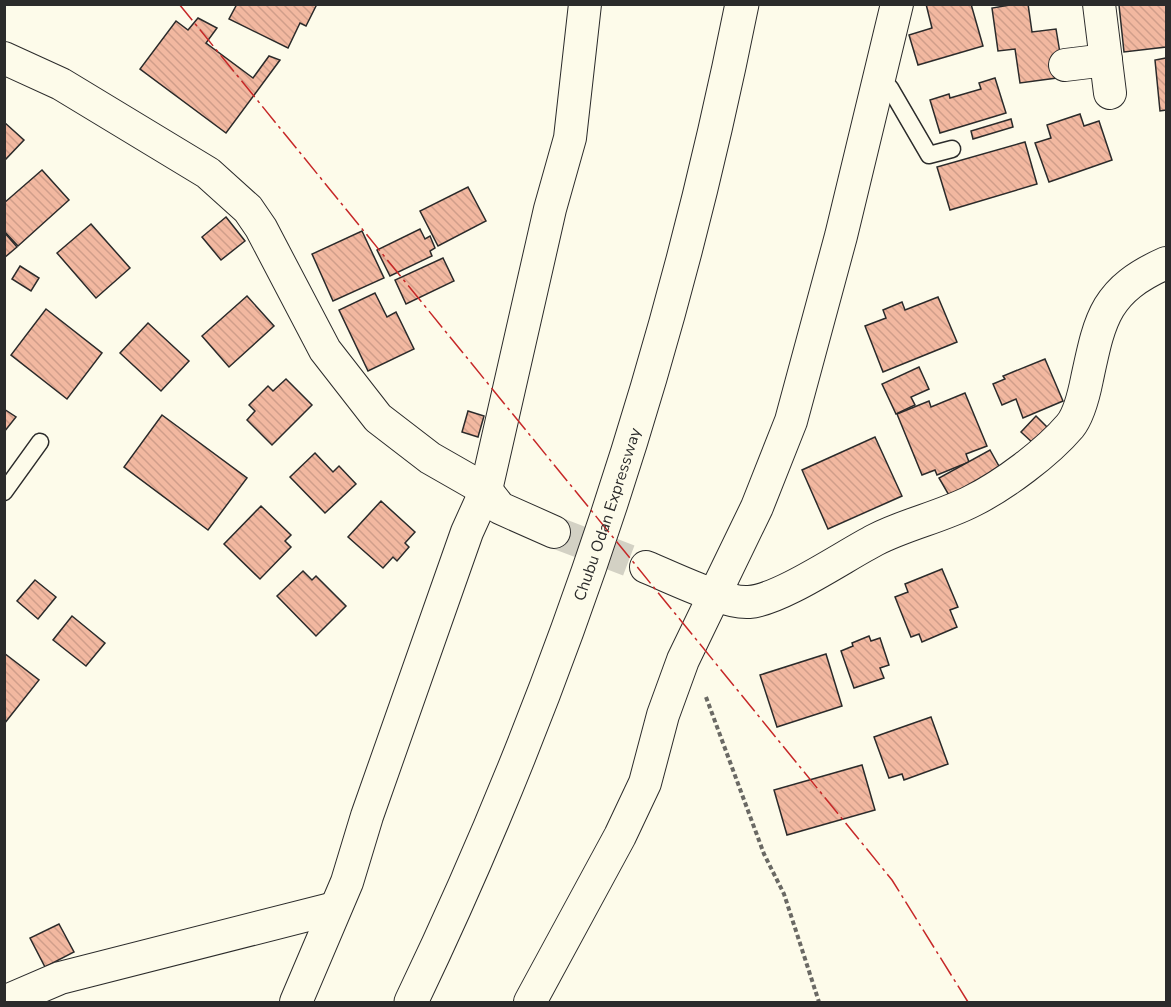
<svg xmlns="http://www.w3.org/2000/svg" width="1171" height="1007" font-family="'Nunito Sans',sans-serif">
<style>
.building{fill:url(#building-back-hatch);stroke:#2b2b2b;stroke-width:1.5}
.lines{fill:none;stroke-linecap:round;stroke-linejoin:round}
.street-tunnel{stroke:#d3d1c4;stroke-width:32;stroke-dasharray:32 16;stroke-linecap:butt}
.lane-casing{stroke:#2b2b2b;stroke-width:19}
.street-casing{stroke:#2b2b2b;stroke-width:34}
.highway-casing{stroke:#2b2b2b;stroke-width:35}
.path{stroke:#6a6964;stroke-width:4;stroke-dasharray:4.5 3;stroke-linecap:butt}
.lane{stroke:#fdfbea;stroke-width:16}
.street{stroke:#fdfbea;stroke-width:32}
.highway{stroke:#fdfbea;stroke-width:33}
.power{stroke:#c62828;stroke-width:1.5;stroke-dasharray:21 4.5 3 4.5;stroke-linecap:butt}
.labels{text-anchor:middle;stroke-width:4.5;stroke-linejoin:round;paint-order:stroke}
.street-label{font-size:16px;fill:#2b2b2b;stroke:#fdfbea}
</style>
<defs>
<pattern id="building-back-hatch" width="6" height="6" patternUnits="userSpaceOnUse" patternTransform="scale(1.5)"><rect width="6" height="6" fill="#f2b8a0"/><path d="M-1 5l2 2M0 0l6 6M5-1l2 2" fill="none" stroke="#d09e8a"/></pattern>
</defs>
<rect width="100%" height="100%" fill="#fdfbea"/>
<g class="building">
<path d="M237,4H317L306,26L300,23L288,48L229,19Z"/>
<path d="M926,4H971L983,46L918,65L909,35L932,28Z"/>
<path d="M1016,4H1028L1032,32L1056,29L1064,77L1020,83L1015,49L998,51L992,8Z"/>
<path d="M1166,4V47L1124,52L1119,5Z"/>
<path d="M198,18L217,28L206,43L253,78L269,56L280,60L226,133L140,69L176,21L188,30Z"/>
<path d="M1166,58V110L1160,111L1155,60Z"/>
<path d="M995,78L1006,113L940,133L930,100L949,94L950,98L981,89L979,83Z"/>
<path d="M1080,114L1084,126L1099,121L1112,160L1049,182L1035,143L1051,138L1047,125Z"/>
<path d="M1011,119L1013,127L973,139L971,131Z"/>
<path d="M4,122L24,140L4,161Z"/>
<path d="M1025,142L1037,184L950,210L937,167Z"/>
<path d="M42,170L69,200L18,246L4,231V203Z"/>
<path d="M468,187L486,221L438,246L420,211Z"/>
<path d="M226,217L245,241L221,260L202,237Z"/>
<path d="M91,224L130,268L96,298L57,253Z"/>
<path d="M420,229L425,239L430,236L435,248L430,251L432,256L390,276L377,250Z"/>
<path d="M362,231L384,278L333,301L312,254Z"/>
<path d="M4,232L17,247L4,258Z"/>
<path d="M443,258L454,281L406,304L395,280Z"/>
<path d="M20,266L39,278L31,291L12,279Z"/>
<path d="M375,293L387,317L396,312L414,349L368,371L339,310Z"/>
<path d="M247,296L274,326L229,367L202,336Z"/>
<path d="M938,297L957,342L883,372L865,326L886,318L883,310L902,302L905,310Z"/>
<path d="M46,309L102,353L67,399L11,355Z"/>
<path d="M148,323L189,361L161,391L120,353Z"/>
<path d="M1045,359L1063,401L1023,418L1016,399L1002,405L993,384L1005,379L1003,376Z"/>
<path d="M919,367L929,389L911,397L915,405L896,414L882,384Z"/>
<path d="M286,379L312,405L272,445L247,420L255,411L249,405L268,386L273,391Z"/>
<path d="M965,393L987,446L966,454L969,462L937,475L935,470L922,475L897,414L929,401L931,407Z"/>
<path d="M4,409L16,417L4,432Z"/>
<path d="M468,411L484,416L478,437L462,432Z"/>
<path d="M162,415L247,478L208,530L124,467Z"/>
<path d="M1036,416L1048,428L1033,443L1021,432Z"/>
<path d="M875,437L902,496L828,529L802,470Z"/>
<path d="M990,450L1000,468L950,497L939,478Z"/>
<path d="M315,453L333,472L339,466L356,484L325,513L290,477Z"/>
<path d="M381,501L415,532L405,543L409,547L397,561L393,557L383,568L348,537Z"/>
<path d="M261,506L291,535L285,541L291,547L260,579L224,544Z"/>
<path d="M942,569L958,607L950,610L957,627L922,642L919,634L911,637L895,597L908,592L905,584Z"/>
<path d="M303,571L312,580L316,576L346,606L316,636L277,596Z"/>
<path d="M35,580L56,597L38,619L17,601Z"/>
<path d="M72,616L105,643L86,666L53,640Z"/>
<path d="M869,636L871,641L880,638L889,665L880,668L884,678L854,688L841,651L853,646L852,643Z"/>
<path d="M4,653L39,680L4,724Z"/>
<path d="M826,654L842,706L777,727L760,675Z"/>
<path d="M931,717L948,764L904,780L902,774L889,778L874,737Z"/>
<path d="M862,765L875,810L787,835L774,790Z"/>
<path d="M59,924L74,952L45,967L30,938Z"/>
</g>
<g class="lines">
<path class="street-tunnel" d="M554,532L646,567"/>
<defs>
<g id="lane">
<path d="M879,85L890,88L929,155L952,149"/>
<path d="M4,492L40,442"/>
</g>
<g id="street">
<path d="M1099,4L1110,93"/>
<path d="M4,58L61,84L208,173L248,209L261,228L325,350L378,418L430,458L486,490L500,508L554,532"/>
<path d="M1065,65L1106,60"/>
<path d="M646,567C671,577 725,604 749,602C780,600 844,556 875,540C906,524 941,517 972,501C1004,485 1047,453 1070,426C1079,415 1084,394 1087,379C1100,318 1105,290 1166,263"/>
<path d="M4,1002L60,978L335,908"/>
<path d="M296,1002L347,882L367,816L467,532L486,490L550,209L570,138L585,4"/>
<path d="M530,1002L620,836L645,783L663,715L683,660L757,507L791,421L841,236L897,4"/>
</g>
<g id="highway">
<path id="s1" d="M411,1002C563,685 673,349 742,4"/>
</g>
</defs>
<use href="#lane" class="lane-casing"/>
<use href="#street" class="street-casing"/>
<use href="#highway" class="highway-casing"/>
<path class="path" d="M706,697L764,854L784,894L819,1002"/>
<use href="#lane" class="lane"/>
<use href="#street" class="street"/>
<use href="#highway" class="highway"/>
<path class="power" d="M179,4L892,880L968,1002"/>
</g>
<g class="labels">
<g class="street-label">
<text dy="6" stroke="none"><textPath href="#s1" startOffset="526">Chubu Odan Expressway</textPath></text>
</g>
</g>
<rect width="1171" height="1007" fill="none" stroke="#2b2b2b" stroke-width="12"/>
</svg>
